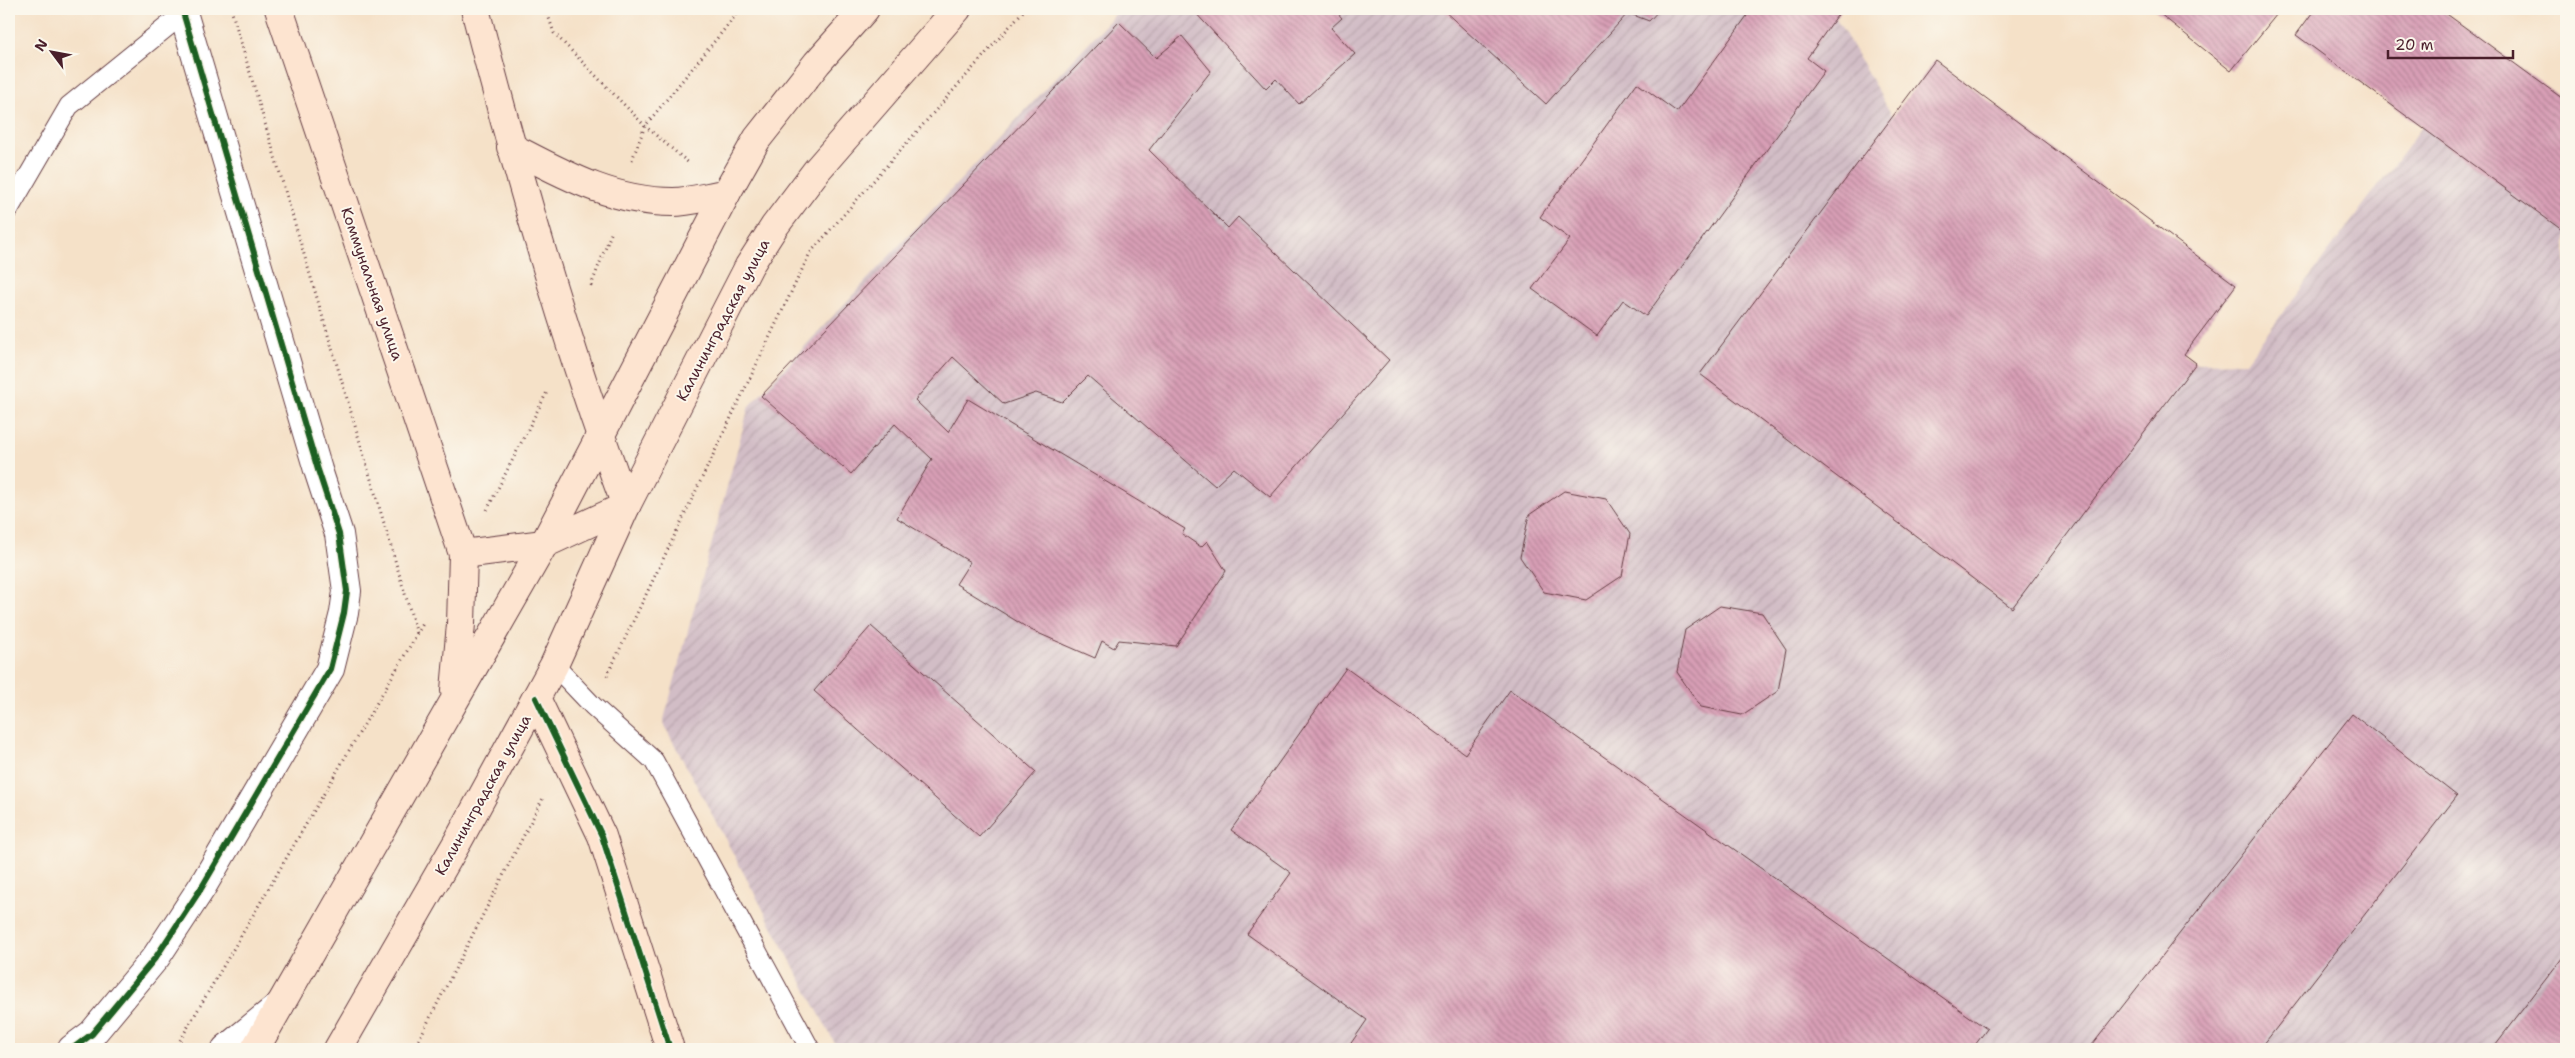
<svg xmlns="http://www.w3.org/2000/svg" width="2575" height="1058" font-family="'Shantell Sans',sans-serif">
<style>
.industrial{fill:url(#industrial-furrows)}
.building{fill:url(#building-back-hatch)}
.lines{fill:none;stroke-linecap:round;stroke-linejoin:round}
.lane-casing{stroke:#643c43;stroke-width:21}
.street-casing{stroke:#643c43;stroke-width:30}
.secondary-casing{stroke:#643c43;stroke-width:30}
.path{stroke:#643c43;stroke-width:3;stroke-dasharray:1 4;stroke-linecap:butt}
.lane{stroke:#fff;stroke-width:19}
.street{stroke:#fff;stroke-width:28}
.secondary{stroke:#fde4d0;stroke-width:28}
.cycleway-casing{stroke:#fbf7ec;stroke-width:9}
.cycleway{stroke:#1b5e20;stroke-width:6}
.labels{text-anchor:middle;stroke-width:4;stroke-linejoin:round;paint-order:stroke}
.street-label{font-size:15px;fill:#4a1f2b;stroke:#fbf7ec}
</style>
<defs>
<pattern id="industrial-furrows" width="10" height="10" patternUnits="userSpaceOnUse" patternTransform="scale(1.25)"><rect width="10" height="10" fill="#d2bdc6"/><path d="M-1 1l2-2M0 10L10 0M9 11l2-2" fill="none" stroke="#b6a2aa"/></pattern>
<pattern id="building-back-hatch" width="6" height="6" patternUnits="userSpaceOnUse" patternTransform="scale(1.25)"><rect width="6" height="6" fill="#d89fb6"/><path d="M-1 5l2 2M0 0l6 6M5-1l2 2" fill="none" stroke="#b18194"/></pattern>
</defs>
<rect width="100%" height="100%" fill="#fbf7ec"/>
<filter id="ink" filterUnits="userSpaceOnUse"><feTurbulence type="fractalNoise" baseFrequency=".02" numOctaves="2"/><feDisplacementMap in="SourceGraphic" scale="10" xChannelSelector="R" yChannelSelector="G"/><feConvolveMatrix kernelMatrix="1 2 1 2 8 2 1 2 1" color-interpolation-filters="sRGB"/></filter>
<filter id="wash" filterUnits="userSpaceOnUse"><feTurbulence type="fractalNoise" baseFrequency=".0096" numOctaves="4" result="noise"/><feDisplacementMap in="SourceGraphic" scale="20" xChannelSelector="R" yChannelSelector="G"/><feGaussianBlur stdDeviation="1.12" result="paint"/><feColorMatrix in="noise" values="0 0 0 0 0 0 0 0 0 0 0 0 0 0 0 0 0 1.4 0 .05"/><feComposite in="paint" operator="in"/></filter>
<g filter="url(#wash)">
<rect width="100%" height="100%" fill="#f5e1c8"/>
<path class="industrial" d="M1120,9H1842L1836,18L1893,117L1700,374L2011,608L2196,363L2246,362L2422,127L2566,233V1049H838L663,723L749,406Z"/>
<g id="blocks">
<g class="building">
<path d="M1192,9H1334L1342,18L1331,28L1355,54L1299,104L1276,79L1266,89Z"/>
<path d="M1442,9H1660L1649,21L1628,13L1546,104Z"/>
<path d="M1752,9H1842L1807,58L1824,71L1646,316L1623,300L1597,336L1532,289L1570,239L1540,217L1637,83L1677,112Z"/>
<path d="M2154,9H2281L2231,71Z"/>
<path d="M2315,9H2447L2444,12L2566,101V233L2296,35Z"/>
<path d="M1119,22L1156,58L1182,36L1211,71L1149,150L1228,228L1238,217L1389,360L1270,497L1234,468L1215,486L1088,376L1062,402L1036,393L1004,404L953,357L915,400L948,432L968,399L1185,529L1182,534L1201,547L1207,541L1226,571L1176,646L1119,640L1114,648L1102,641L1095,658L1031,630L956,584L970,562L897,518L932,459L895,424L851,474L761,396Z"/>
<path d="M1935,60L2236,285L2184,354L2196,363L2012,608L1700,374Z"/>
<path d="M1564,491L1606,499L1630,534L1622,576L1586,600L1544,592L1520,557L1529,515Z"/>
<path d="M1720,606L1762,613L1786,649L1778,691L1742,715L1701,707L1677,672L1685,630Z"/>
<path d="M871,626L1036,772L979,837L814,691Z"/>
<path d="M1346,668L1465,754L1510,690L1987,1029L1972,1049H1347L1367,1020L1247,934L1291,873L1231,830Z"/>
<path d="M2352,714L2457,796L2260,1049H2089Z"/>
<path d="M2566,953V1049H2492Z"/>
</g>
</g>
</g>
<g filter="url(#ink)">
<use href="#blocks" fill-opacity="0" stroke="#643c43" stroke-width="1"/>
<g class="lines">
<defs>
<g id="lane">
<path d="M9,209L69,106L184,13"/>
<path d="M554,665L593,706L654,761L810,1049"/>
</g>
<g id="street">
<path d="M72,1049L92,1034L156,957L202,887L330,669L344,613L347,591L339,534L318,470L182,9"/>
<path d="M226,1049L280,1005"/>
</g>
<g id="secondary">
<path d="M279,9L463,554L461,624L455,690"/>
<path d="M475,9C518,176 566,344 626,506"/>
<path d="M511,147C563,174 612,202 673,202C690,202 709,196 726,194"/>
<path d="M463,554L544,544L626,506"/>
<path d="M536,698L602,836L670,1049"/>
<path d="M255,1049L544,544L726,194L757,139L817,63L865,9"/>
<path d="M338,1049L458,841L554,665L626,506L749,266L774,227L817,170L957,9"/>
</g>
</defs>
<use href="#lane" class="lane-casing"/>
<use href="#street" class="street-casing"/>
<use href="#secondary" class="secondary-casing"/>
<g class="path">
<path d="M231,9L417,634"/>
<path d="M546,9L554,33L645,126L690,164"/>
<path d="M632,160L645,126L741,9"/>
<path d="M591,286L612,231"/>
<path d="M487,510L548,390"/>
<path d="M607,676L810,253L1025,9"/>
<path d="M175,1049L424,622"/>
<path d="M414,1049L543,798"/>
</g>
<use href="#lane" class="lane"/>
<use href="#street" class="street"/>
<use href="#secondary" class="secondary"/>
<defs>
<g id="cycleway">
<path d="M536,698L602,836L670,1049"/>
<path d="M72,1049L92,1034L156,957L202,887L330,669L344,613L347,591L339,534L318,470L182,9"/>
</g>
</defs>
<use href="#cycleway" class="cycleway-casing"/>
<use href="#cycleway" class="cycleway"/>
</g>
</g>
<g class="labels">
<g class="street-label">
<text transform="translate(372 284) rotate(71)" y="5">Коммунальная улица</text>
<text transform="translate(723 320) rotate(-62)" y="5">Калининградская улица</text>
<text transform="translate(483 795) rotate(-61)" y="5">Калининградская улица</text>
</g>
</g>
<rect width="2575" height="1058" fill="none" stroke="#fbf7ec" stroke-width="30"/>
<g transform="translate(52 52) rotate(302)" stroke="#fbf7ec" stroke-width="4" paint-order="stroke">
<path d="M0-4L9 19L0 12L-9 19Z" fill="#4a1f2b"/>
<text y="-8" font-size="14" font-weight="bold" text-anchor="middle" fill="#4a1f2b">N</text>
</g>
<path d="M2388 50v8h125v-8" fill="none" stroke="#4a1f2b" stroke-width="2.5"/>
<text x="2395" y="50" font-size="15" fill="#4a1f2b" stroke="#fbf7ec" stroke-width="4" paint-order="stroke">20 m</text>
</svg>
